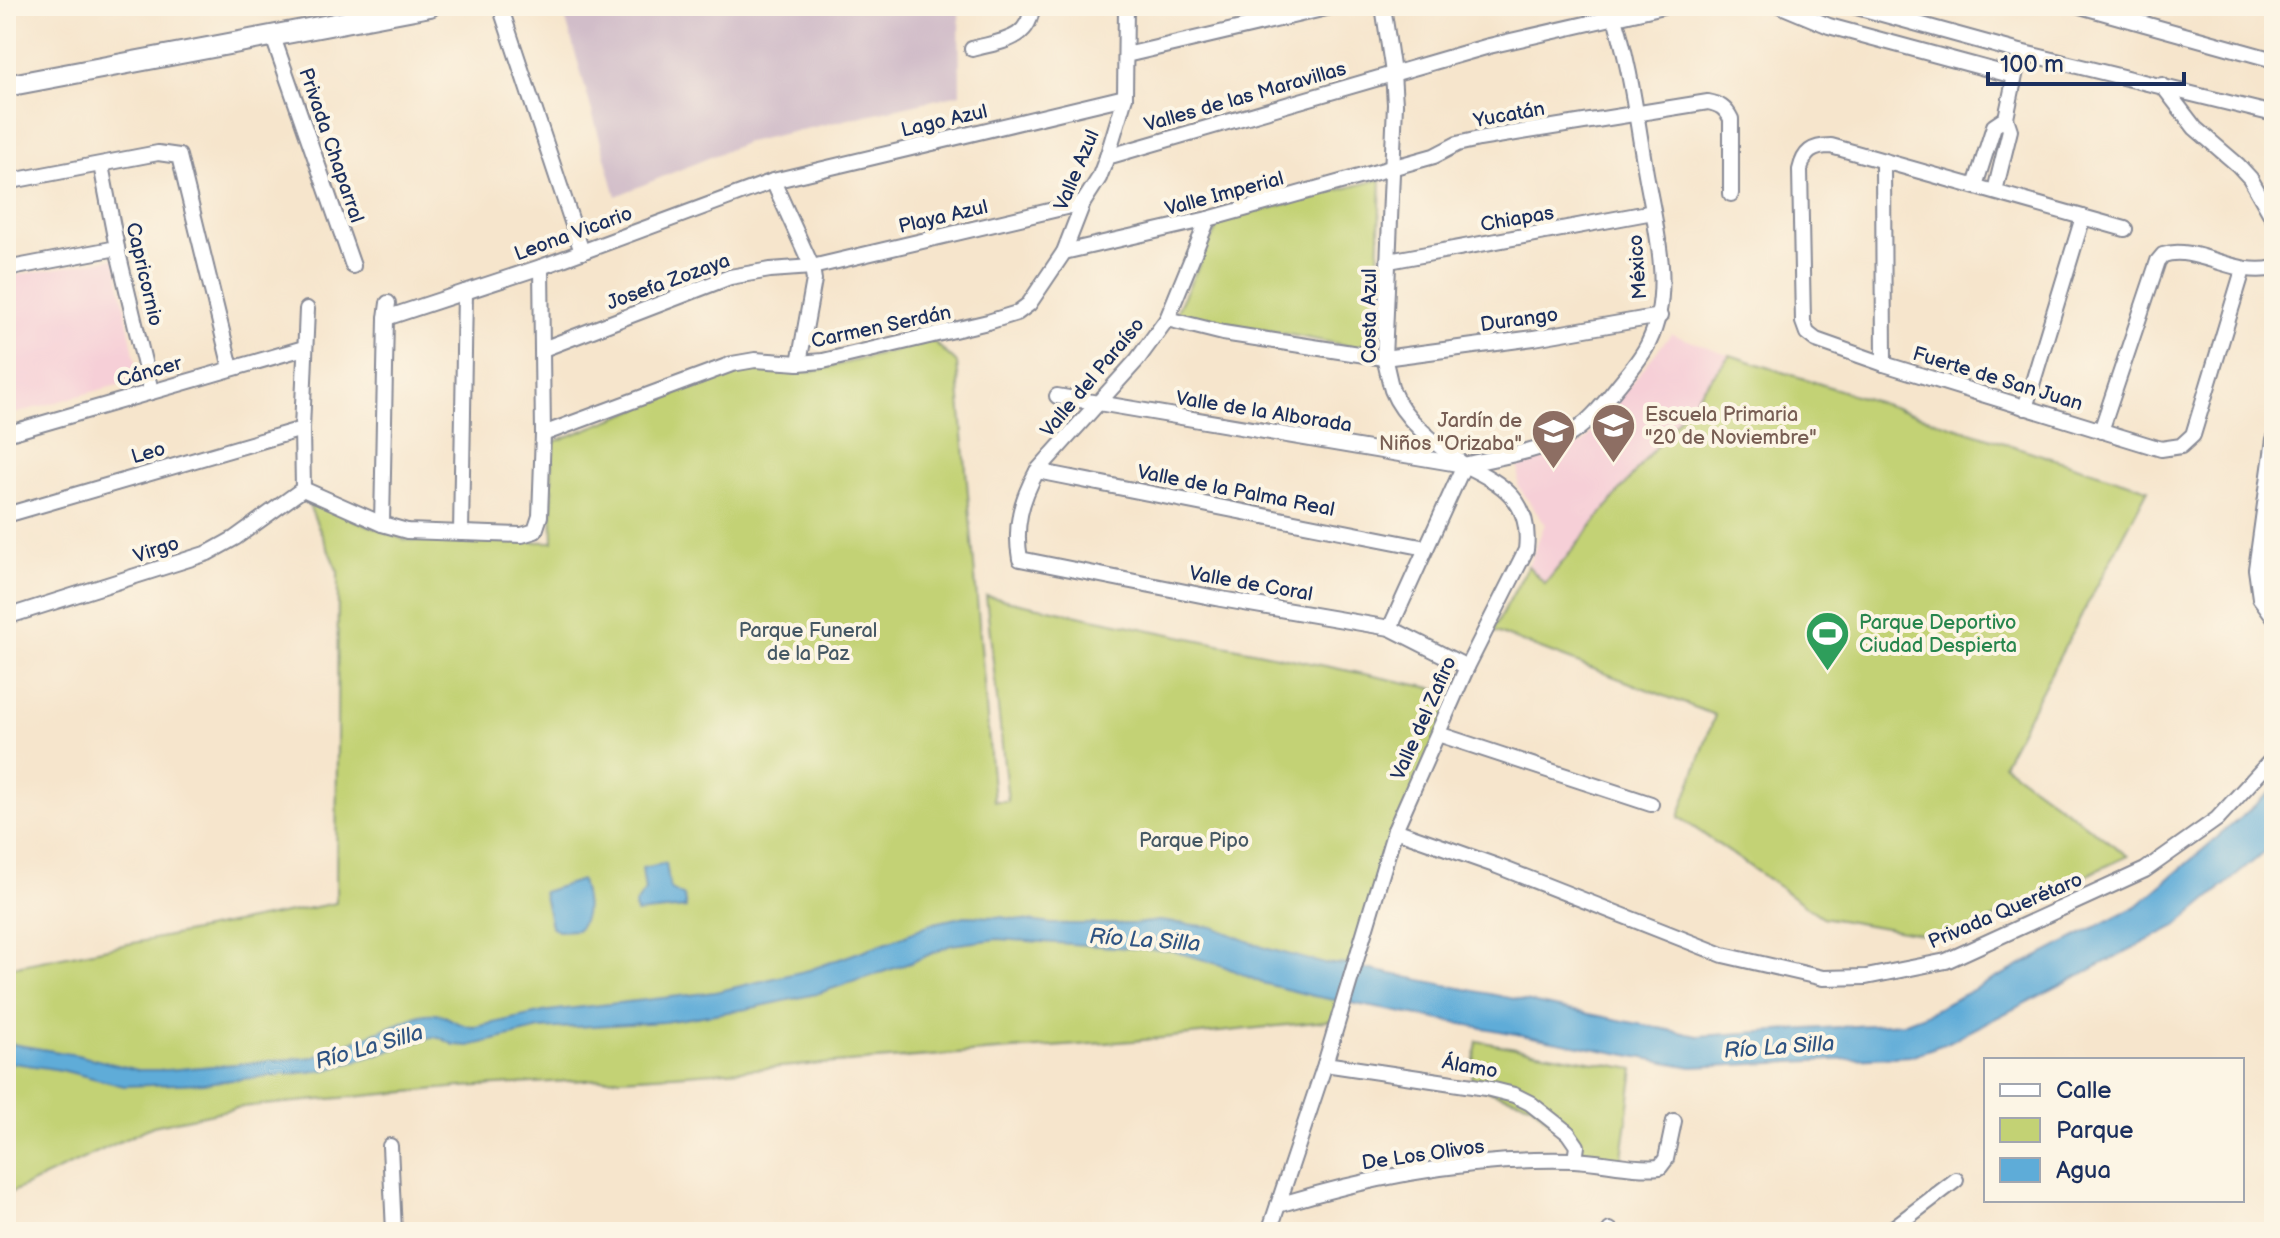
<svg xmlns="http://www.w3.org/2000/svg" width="2280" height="1238" font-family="'Balsamiq Sans',sans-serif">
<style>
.built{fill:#f6cfd7}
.industrial{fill:#d1bdc9}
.green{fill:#c3d274;stroke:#6f8069;stroke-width:2}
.water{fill:#5eacd8;stroke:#3c6e9b;stroke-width:2}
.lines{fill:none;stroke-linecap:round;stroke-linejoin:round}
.street-casing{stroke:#888a95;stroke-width:18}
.secondary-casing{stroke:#888a95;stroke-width:24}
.street{stroke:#fff;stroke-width:14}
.secondary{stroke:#fff;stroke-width:20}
.labels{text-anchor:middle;stroke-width:8;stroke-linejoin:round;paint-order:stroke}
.street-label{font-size:20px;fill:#1b2f5e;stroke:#fcf5e5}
.education-label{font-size:20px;fill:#785e54;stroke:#fcf5e5;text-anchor:start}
.leisure-label{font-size:20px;fill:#27864d;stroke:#fcf5e5;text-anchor:start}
.park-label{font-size:20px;fill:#455864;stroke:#fcf5e5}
.water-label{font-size:22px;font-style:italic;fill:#2f5483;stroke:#fcf5e5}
</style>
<rect width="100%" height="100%" fill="#fcf5e5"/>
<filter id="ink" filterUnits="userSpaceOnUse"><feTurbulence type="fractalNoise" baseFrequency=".0125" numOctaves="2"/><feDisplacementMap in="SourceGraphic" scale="16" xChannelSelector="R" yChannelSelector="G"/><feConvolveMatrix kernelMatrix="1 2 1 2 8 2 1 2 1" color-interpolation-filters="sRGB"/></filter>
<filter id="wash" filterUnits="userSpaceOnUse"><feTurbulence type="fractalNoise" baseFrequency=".006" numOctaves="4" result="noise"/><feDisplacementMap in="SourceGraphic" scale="32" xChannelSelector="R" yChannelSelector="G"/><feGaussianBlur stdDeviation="1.8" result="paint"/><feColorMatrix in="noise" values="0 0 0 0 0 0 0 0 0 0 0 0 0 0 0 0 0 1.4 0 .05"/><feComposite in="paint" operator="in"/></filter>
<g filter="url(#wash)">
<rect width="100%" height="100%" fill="#f6e5cc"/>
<g class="built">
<path d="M115,258L139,379L6,416V277Z"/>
<path d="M1671,334L1730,355L1544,584L1528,566L1545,524L1518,486L1520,454L1583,443Z"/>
</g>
<path class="industrial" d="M562,6H959L960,94L747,142L616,196Z"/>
<g class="green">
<path d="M1381,179L1375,351L1176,313L1220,221Z"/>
<path d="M933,341L957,363L994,801H1008L986,596L1456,693L1390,848L1336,1020L1133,1041L673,1075L462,1087L241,1107L153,1126L6,1195V968L336,903L338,572L307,501L405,540L553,542L551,443L742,368L810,372Z"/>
<path d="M1730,355L2148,489L2003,764L2128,856L1949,939L1822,917L1679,817L1715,715L1493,631L1528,566L1545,584Z"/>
<path d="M1477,1041L1634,1069L1621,1165L1575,1160L1577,1146L1530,1103L1470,1086Z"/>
</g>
<g class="water">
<path d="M2274,789V844L2176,926L1947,1043L1910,1056L1692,1067L1313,996L1262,983L1221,965L1173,951L998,939L951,945L910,963L816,994L747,1009L664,1022L540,1029L469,1046L454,1045L439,1037H432L327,1070L204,1083L124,1086L61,1070L6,1062V1043L77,1055L138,1070H167L314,1057L420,1015C449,1009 451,1026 475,1027L548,1011L715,992L809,970L901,937L930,924L965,916L1000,917L1051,924H1134L1159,921L1213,927L1265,948L1321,963L1347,965L1698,1036L1903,1023L1924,1015L2137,906Z"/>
<path d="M666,863L670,889L684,897L686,908L636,913L635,905L645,891L642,868Z"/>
<path d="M581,880C585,899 591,914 577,930L558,931L551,926L543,892Z"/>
</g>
</g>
<g filter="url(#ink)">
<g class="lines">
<defs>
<g id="street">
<path d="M500,6L582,252"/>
<path d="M1383,6L1393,73L1395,104L1384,358C1387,368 1389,380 1392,390C1404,421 1439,446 1464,465L1390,628"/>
<path d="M1781,6L1829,26L2014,76"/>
<path d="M1853,6L2020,52L2274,114"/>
<path d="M2080,6L2274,60"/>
<path d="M273,37L353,266"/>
<path d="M972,49C1000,41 1030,41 1032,6"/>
<path d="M1126,55L1335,6"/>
<path d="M2162,85L2195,128L2238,165L2250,178L2274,220"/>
<path d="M1107,157L1489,46L1664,6"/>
<path d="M1883,161L1884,364"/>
<path d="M101,165L117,248L151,391"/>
<path d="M773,181L812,267L814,280L799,363"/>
<path d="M6,182L158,153L179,156L231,368"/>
<path d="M1975,186L1994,126L2006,118"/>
<path d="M1995,191L2010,130L2006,118L2020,52"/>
<path d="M1208,219L1167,319L1137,360L1037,471C1021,500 1014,526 1020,559L1221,599L1390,628L1467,667"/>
<path d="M2125,229L1831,146C1812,146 1804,152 1800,170L1803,322L1807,333L1816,340L1884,364L2161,449L2181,446L2193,435L2243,270"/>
<path d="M1064,252L1208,219L1434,156L1457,144L1479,139L1708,102C1719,104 1726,108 1731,119V194"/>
<path d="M1389,261L1653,212"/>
<path d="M6,269L117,248"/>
<path d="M386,318L541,267L773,181L1125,97"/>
<path d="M1167,319L1223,333L1384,358L1534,338L1660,316"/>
<path d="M543,349L730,277L770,270L812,267L1083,203"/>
<path d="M1057,396L1464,465C1503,484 1532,501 1526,550L1467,667L1395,830L1325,1064L1269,1232"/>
<path d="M2025,408L2083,217"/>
<path d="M2101,431L2158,261L2163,255C2196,244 2235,278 2274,268"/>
<path d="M6,434L304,348"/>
<path d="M543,434L732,364L755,360L799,363L823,361L988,322L1017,313L1029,304L1064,252L1083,203L1099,178L1107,157L1125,97L1126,6"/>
<path d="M2274,439L2256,569L2260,598L2274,617"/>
<path d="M1464,465C1497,457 1534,453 1565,437C1585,427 1603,405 1617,387C1628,373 1642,358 1649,342C1675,289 1654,223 1645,168C1636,114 1629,57 1611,6"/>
<path d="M1037,471L1426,548"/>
<path d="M303,489L382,524L407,531L522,535L535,531L540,516L543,434L541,267"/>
<path d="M303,489L302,429L307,309"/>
<path d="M6,515L302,429"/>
<path d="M382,524L386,318L388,303"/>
<path d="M461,533L465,292"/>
<path d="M6,617L208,553L235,538L303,489"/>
<path d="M1438,734L1651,804"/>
<path d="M1395,830L1497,866L1723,955L1823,978L1866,977L1946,961L2145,870L2217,819L2274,757"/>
<path d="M1325,1064L1486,1088L1514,1095L1530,1103L1568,1133L1577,1146L1575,1160"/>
<path d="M390,1146L394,1232"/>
<path d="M1278,1205C1373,1176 1474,1157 1574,1160C1603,1161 1632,1170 1660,1167L1666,1159L1674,1121"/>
<path d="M1610,1232V1230"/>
<path d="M1888,1232L1956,1180"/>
</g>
<path id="secondary" d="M6,86L430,6"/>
</defs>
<use href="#street" class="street-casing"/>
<use href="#secondary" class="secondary-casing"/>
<use href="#street" class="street"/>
<use href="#secondary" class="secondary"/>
</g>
</g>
<defs>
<symbol id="school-pin" viewBox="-11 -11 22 30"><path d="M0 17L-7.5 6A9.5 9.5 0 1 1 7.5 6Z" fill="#8d6e63" stroke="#fcf5e5"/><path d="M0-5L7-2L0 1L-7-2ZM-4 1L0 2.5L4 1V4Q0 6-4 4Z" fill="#fff"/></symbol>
<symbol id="stadium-pin" viewBox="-11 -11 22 30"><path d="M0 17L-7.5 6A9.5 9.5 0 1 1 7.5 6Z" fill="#2e9e5b" stroke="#fcf5e5"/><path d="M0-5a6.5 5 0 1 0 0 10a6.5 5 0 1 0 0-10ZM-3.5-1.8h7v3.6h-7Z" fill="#fff"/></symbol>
</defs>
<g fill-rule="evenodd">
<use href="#school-pin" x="1588" y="400" width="51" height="69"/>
<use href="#school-pin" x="1528" y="406" width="51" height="69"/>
<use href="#stadium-pin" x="1802" y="608" width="51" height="69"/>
</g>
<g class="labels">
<g class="street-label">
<text transform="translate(1245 96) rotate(-16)" y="7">Valles de las Maravillas</text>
<text transform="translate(1509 114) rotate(-10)" y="7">Yucatán</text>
<text transform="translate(944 120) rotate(-13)" y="7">Lago Azul</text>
<text transform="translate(332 145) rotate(71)" y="7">Privada Chaparral</text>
<text transform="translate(1076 170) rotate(-67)" y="7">Valle Azul</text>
<text transform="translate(1224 193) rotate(-15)" y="7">Valle Imperial</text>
<text transform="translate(943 216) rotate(-13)" y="7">Playa Azul</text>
<text transform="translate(1517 218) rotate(-10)" y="7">Chiapas</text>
<text transform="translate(573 233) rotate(-20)" y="7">Leona Vicario</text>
<text transform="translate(1637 267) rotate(-94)" y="7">México</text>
<text transform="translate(145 274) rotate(77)" y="7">Capricornio</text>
<text transform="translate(668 281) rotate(-20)" y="7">Josefa Zozaya</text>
<text transform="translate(1369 316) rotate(-90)" y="7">Costa Azul</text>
<text transform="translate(1519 319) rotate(-8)" y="7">Durango</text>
<text transform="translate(881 326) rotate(-12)" y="7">Carmen Serdán</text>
<text transform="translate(149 371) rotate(-16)" y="7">Cáncer</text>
<text transform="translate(1092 377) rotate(-50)" y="7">Valle del Paraíso</text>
<text transform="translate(1998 378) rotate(17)" y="7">Fuerte de San Juan</text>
<text transform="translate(1264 411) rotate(9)" y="7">Valle de la Alborada</text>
<text transform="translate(148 452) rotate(-16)" y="7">Leo</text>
<text transform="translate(1236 490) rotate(11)" y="7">Valle de la Palma Real</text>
<text transform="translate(156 549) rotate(-18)" y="7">Virgo</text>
<text transform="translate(1251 583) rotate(10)" y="7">Valle de Coral</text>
<text transform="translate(1423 718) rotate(-66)" y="7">Valle del Zafiro</text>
<text transform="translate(2005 910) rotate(-23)" y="7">Privada Querétaro</text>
<text transform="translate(1470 1066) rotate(10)" y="7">Álamo</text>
<text transform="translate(1423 1154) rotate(-8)" y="7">De Los Olivos</text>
</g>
<g class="education-label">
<text x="1645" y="421">Escuela Primaria<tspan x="1645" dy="23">"20 de Noviembre"</tspan></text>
<text x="1522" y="427" text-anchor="end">Jardín de<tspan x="1522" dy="23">Niños "Orizaba"</tspan></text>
</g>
<g class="leisure-label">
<text x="1859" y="629">Parque Deportivo<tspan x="1859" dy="23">Ciudad Despierta</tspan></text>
</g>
<g class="park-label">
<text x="808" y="637">Parque Funeral<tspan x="808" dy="23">de la Paz</tspan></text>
<text x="1194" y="847">Parque Pipo</text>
</g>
<g class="water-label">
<text transform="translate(1145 939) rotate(4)" y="8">Río La Silla</text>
<text transform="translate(369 1046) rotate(-16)" y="8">Río La Silla</text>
<text transform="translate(1779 1046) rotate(-4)" y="8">Río La Silla</text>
</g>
</g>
<rect width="2280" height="1238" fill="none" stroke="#fcf5e5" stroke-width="32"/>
<rect x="1984" y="1058" width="260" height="144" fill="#fcf5e5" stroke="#a2a6af" stroke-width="2"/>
<rect x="2000" y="1084" width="40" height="12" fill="#ffffff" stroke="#a2a6af" stroke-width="2"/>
<text x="2056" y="1098" font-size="24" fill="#1b2f5e">Calle</text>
<rect x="2000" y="1118" width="40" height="24" fill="#c3d274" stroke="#a2a6af" stroke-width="2"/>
<text x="2056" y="1138" font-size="24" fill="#1b2f5e">Parque</text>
<rect x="2000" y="1158" width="40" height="24" fill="#5eacd8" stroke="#a2a6af" stroke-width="2"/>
<text x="2056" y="1178" font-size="24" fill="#1b2f5e">Agua</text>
<path d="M1988 72v12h196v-12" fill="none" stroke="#1b2f5e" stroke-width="4"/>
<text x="2000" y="72" font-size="24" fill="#1b2f5e" stroke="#fcf5e5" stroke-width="6" paint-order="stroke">100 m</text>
</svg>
